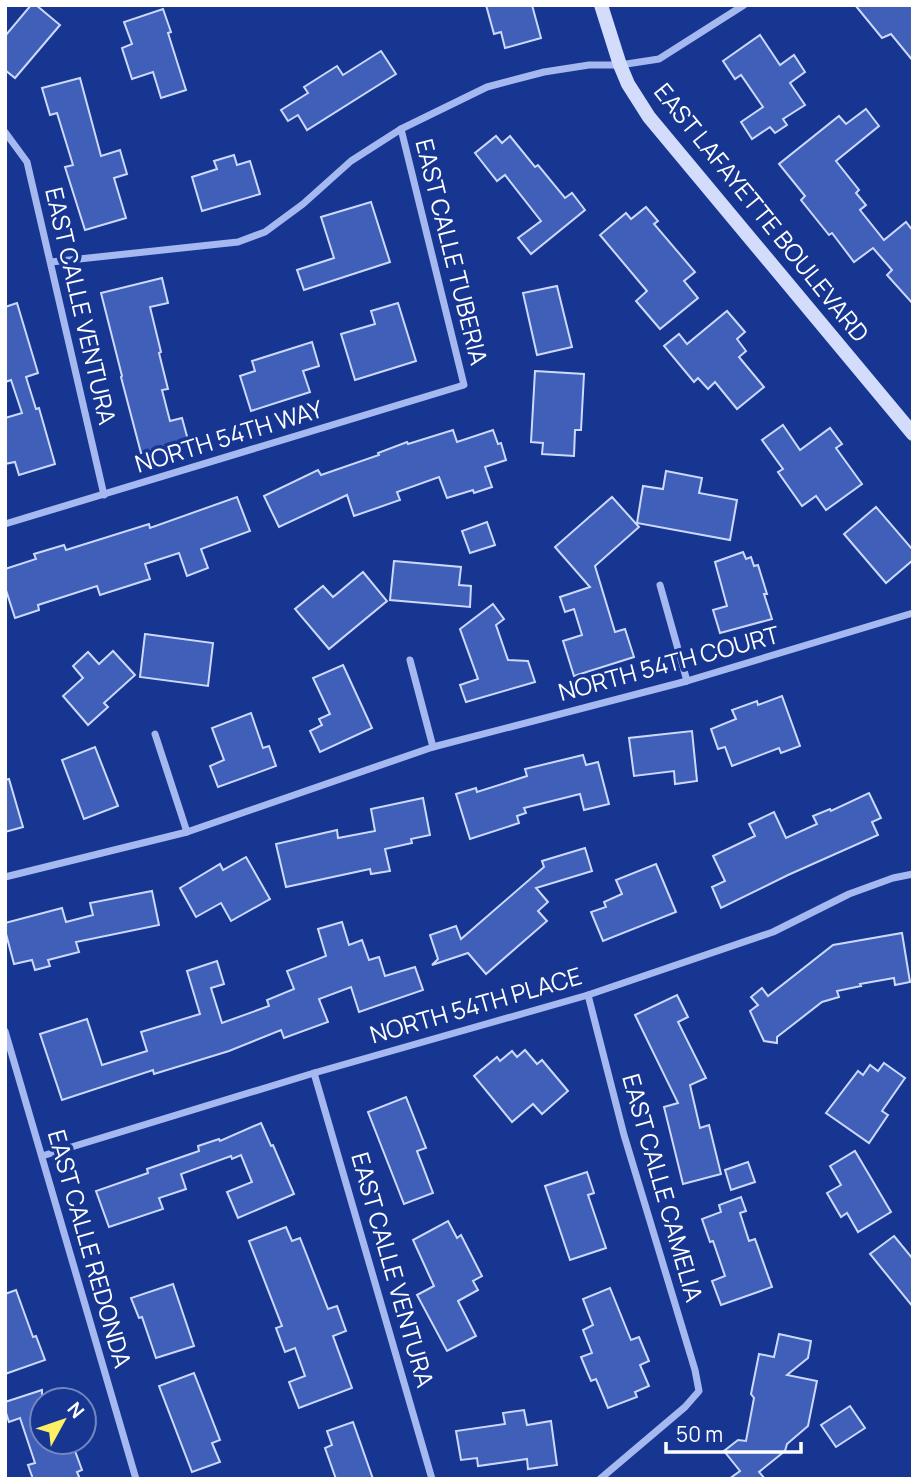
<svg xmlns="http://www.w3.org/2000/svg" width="918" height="1484" font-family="Manrope,sans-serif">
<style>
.building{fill:#3f5fb9;stroke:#ccd9fb;stroke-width:2}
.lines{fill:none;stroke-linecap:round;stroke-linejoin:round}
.street{stroke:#a5b9f0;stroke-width:7}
.secondary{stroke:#d3ddfb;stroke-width:14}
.labels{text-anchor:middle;stroke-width:7;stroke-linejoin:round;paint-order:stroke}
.street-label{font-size:24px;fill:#fff;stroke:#173692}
</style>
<rect width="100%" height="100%" fill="#173692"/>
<g class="building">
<path d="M31,5H36L60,25L15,78L5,70V36Z"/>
<path d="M486,5H532L541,38L505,48L501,32L494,34Z"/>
<path d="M855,5H913V61L891,34L882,38Z"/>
<path d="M163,9L171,32L168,33L186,90L161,98L153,72L132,79L122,48L132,44L124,22Z"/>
<path d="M760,35L780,65L794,55L805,72L790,83L805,105L783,119L787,125L775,133L770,127L752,139L741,122L763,107L741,75L735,79L723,61Z"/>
<path d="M381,51L396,74L307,130L298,115L288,121L281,110L308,93L304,87L337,66L343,75Z"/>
<path d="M80,78L101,156L120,150L127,174L114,178L126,218L85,230L65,167L73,165L57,113L50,115L42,88Z"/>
<path d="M866,109L879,126L836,161L859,190L856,193L866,205L860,210L884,240L906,222L913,231V304L887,275L892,270L873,248L854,262L832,233L829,235L801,200L805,196L779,164L839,116L846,124Z"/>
<path d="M496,136L502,143L510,136L535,167L538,165L565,198L572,193L585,210L531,254L518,238L541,221L505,175L497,181L475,153Z"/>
<path d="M234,155L237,165L250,161L260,194L202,211L192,177L217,169L214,161Z"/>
<path d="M371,202L390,262L304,290L297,270L334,258L321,217Z"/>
<path d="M646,207L658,221L654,224L695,272L684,281L698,298L660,329L636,301L647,291L600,235L626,213L631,219Z"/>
<path d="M162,278L168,303L150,307L161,352L159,353L168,389L162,390L170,421L182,418L188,440L141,453L121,377L122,376L101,293Z"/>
<path d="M557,286L572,347L537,355L523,293Z"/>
<path d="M17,303L38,373L26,377L36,409L39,408L55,464L19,475L15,462L5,464V418L22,413L11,380L5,382V307Z"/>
<path d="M398,303L416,361L355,380L341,334L375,324L371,311Z"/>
<path d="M727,311L745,332L737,339L746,351L739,357L764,387L737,409L715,382L708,389L698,378L694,382L664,346L679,334L687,344Z"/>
<path d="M312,342L319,366L303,371L310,392L251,411L240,376L255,371L252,361Z"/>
<path d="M535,371L584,374L581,430H575L574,456L542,454L543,443L531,442Z"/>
<path d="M783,425L800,450L830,428L842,444L836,448L862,484L826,510L816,496L802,506L778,472L783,469L762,440Z"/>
<path d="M453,430L457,442L493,430L498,444L501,443L506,460L485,467L492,487L474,493L473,490L447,498L439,477L397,492L400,500L354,516L347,495L279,527L264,496L318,470L321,475L379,455L378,453L407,442L408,444Z"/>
<path d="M666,471L702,478L699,493L737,500L730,540L637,523L643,486L663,489Z"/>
<path d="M237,497L250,531L201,549L208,568L187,576L179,553L145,564L150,579L100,595L97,586L38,605L39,610L15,618L5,587V569L36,559L34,554L64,545L66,550L149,524L150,528Z"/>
<path d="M612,497L639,527L595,566L615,632L625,629L634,657L574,676L563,641L582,635L574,609L565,612L560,597L590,587L555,547Z"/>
<path d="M876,507L913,550V560L886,583L844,534Z"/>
<path d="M487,522L495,545L470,553L462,531Z"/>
<path d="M743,552L746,559L751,557L754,566L758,565L767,594H764L772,619L720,633L713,610L727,606L715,562Z"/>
<path d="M394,561L461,567L459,585L471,586L470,607L390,600Z"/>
<path d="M363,572L387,601L329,649L295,609L323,586L333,597Z"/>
<path d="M493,604L504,619L496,625L508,660L528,661L535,682L466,702L460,685L478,679L460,629Z"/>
<path d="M145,634L213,643L208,686L140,677Z"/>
<path d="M113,651L135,675L104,703L108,707L88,725L63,696L83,678L73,666L88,652L99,664Z"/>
<path d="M343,665L372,728L320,752L310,731L322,725L319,719L330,714L313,678Z"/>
<path d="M782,696L800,746L781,753L779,748L732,766L725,747L718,749L711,729L736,719L732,710L757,701L758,705Z"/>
<path d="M251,713L263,748L269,746L276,766L218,787L210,766L224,760L212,728Z"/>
<path d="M692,731L697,781L675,784L674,771L634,776L629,738Z"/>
<path d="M95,747L118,806L84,819L62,760Z"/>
<path d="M583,755L586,765L598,762L609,804L584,810L580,794L524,808L526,813L517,816L519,823L470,839L456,794L476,788L477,792L527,776L525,769Z"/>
<path d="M9,779L23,827L5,832V780Z"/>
<path d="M869,793L881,818L872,822L878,835L788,875L721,908L712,887L725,881L713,856L755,836L749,824L774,812L786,838L817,824L813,816L830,809L831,811Z"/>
<path d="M423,798L430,835L411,839L412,843L385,849L390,871L371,874L370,869L286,887L276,844L337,830L338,838L375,831L371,809Z"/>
<path d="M585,848L592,871L536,888L548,902L538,911L547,921L486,974L468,953L432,965L438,959L430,935L456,926L461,939L544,867L542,861Z"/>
<path d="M246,857L270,899L231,921L221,903L196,917L180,888L220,864L223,870Z"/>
<path d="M656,864L676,912L603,941L591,912L606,907L604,902L622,894L616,880Z"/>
<path d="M152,891L159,925L76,942L79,952L48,960L50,966L35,970L32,960L14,964L5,930V923L62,908L66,922L93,915L90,903Z"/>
<path d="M342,922L349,945L362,940L369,960L379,957L385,976L415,967L423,990L359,1012L351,987L319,999L328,1022L284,1038L281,1030L229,1051L154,1074L153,1070L62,1100L40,1034L87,1019L102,1065L147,1051L141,1032L200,1014L187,971L217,961L224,984L211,988L222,1023L269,1006L267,1000L294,989L287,971L326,956L318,929Z"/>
<path d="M902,933L910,982L895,985L894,978L860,984L861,986L837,991L839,997L822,1002L777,1037V1043L764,1041L750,1011L758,1005L751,997L762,988L768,996L833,945Z"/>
<path d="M677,995L688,1017L678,1022L706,1078L690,1085L700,1128L709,1125L721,1174L683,1184L664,1107L678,1103L635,1015Z"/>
<path d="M525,1050L537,1064L542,1060L568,1091L542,1114L533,1104L512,1122L474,1076L497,1057L500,1061L512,1051L517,1057Z"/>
<path d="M884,1063L905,1078L882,1111L888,1115L869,1143L826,1113L858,1071L863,1075L870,1065L878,1071Z"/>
<path d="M406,1097L426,1148L417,1151L433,1193L404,1204L368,1112Z"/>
<path d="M261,1123L271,1146L273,1145L294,1194L238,1218L227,1192L252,1182L241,1155L232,1159L231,1156L181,1174L186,1189L159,1198L163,1209L109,1227L96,1191L148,1173L147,1169L199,1151L198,1146L219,1139L220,1141Z"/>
<path d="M855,1151L891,1212L858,1232L847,1213L841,1217L827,1193L841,1185L830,1166Z"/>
<path d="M748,1162L755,1182L731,1190L725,1170Z"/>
<path d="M587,1172L594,1193L588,1195L606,1248L570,1260L545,1186Z"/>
<path d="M741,1197L746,1211L740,1213L749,1241L755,1239L772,1287L721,1305L712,1281L725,1276L713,1241L710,1242L702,1219L721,1212L719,1205Z"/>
<path d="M448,1221L457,1238L461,1235L482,1276L473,1281L478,1290L458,1301L476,1336L447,1351L417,1295L434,1286L413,1240Z"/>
<path d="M286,1227L292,1241L300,1238L328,1309L337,1306L346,1331L333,1336L352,1388L299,1408L289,1382L305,1376L295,1348L285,1352L276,1328L282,1326L249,1241Z"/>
<path d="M894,1236L913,1259V1307L870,1254Z"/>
<path d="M173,1284L194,1346L156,1358L142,1317L139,1318L131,1298Z"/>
<path d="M610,1288L631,1340L639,1337L649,1361L640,1365L649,1386L635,1392L637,1397L608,1408L596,1379L591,1381L581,1357L592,1353L583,1330L593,1325L583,1299Z"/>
<path d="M16,1290L33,1337L36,1336L45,1360L5,1374V1294Z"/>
<path d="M779,1334L811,1341L808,1358L787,1375L817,1381L808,1426L787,1444L785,1451L759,1472L765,1479H729L740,1471L724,1451L738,1440L746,1441L754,1398L751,1394L759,1354L774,1357Z"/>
<path d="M194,1373L220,1440L212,1443L220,1462L192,1472L159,1386Z"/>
<path d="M42,1390V1442H69L72,1452L75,1451L82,1470L77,1472L80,1479H33L28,1465L35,1463L20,1418L9,1422L5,1410V1402Z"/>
<path d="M850,1406L865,1428L836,1447L821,1425Z"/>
<path d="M524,1410L527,1425L551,1421L557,1465L528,1469L527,1459L478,1466L477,1458L461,1460L456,1431L505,1424L503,1413Z"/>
<path d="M353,1422L373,1479H336L325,1448L332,1445L327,1431Z"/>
</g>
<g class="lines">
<g class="street">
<path d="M5,132L27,162L104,495"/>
<path d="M51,262L238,242L265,232L303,204L351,161L401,129L487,87L544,72L589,65H620L659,59L744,5"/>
<path d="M5,524L464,385L401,129"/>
<path d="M660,585L687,681"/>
<path d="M410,660L433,747"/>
<path d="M155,734L187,832"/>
<path d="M5,877L187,832L433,747L687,681L913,613"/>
<path d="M588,995L624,1135L695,1370L699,1391L685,1407L600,1479"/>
<path d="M5,1031L136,1479"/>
<path d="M314,1073L432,1479"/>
<path d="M42,1156L314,1073L588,995L773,932L849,894L893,878L913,874"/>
</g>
<path class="secondary" d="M601,5L620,65L628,84L649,117L913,434"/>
</g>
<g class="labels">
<g class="street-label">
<text transform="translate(761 213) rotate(51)" y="8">EAST LAFAYETTE BOULEVARD</text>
<text transform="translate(451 252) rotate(76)" y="8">EAST CALLE TUBERIA</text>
<text transform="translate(80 306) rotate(77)" y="8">EAST CALLE VENTURA</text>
<text transform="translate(229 437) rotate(-17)" y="8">NORTH 54TH WAY</text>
<text transform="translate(669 664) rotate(-15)" y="8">NORTH 54TH COURT</text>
<text transform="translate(476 1006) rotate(-16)" y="8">NORTH 54TH PLACE</text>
<text transform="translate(662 1188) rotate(74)" y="8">EAST CALLE CAMELIA</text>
<text transform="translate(89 1249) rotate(74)" y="8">EAST CALLE REDONDA</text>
<text transform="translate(392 1270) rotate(74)" y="8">EAST CALLE VENTURA</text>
</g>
</g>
<rect width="918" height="1484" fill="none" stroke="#ffffff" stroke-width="14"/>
<g transform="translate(63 1421) rotate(50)"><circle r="33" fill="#173692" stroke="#7486be" stroke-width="2"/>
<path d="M0-5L12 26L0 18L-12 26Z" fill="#ffef64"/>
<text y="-10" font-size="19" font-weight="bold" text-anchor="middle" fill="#ffffff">N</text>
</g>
<path d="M666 1442v10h135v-10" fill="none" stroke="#ffffff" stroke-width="3.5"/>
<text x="676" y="1442" font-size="21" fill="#ffffff" stroke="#173692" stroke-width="5" paint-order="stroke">50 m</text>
</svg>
